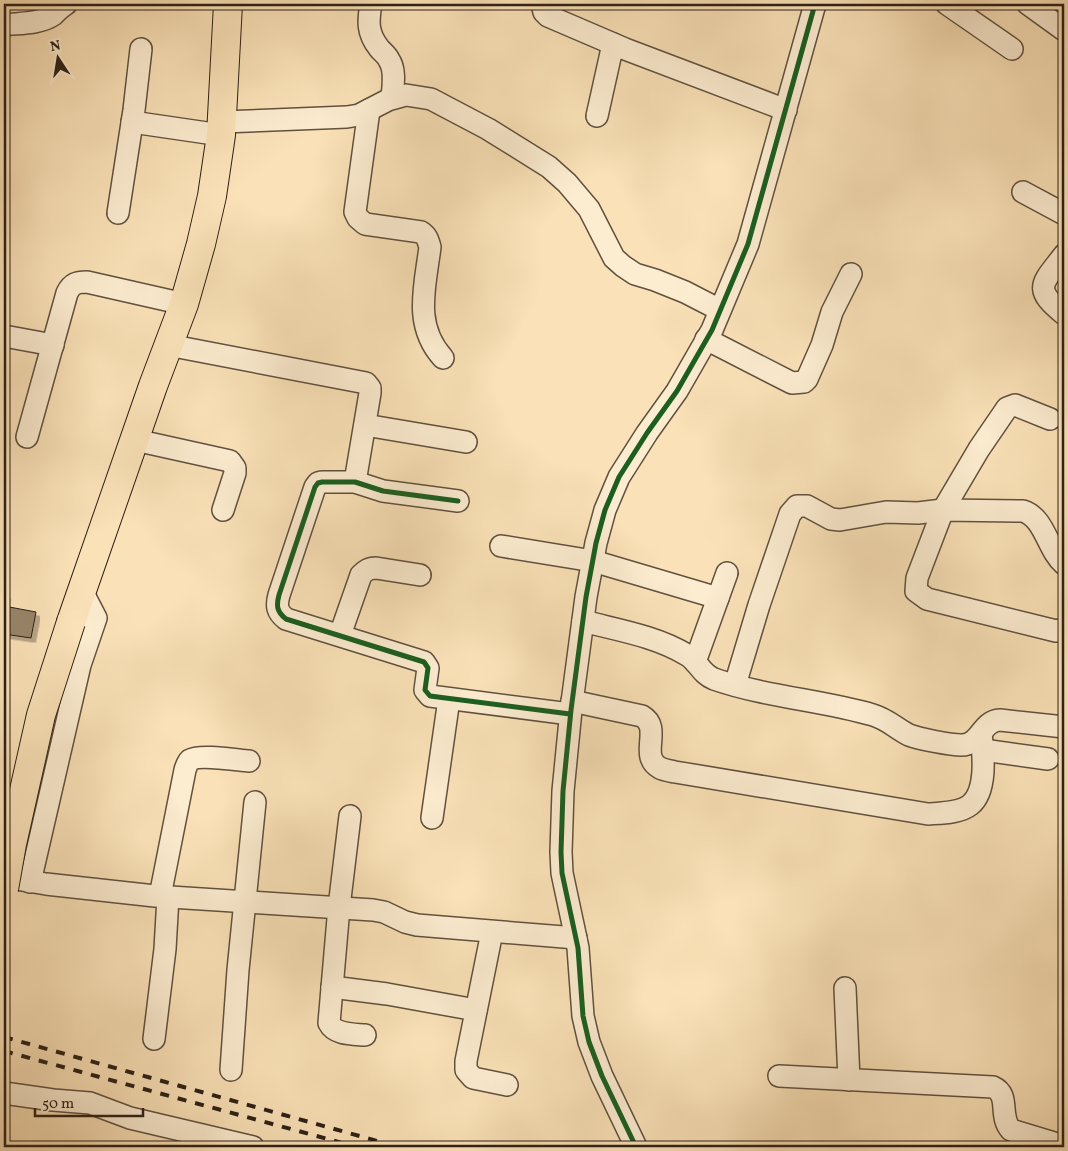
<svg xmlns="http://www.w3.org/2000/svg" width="1068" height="1151" font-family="Vollkorn,serif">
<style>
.building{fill:#98856a;stroke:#2d2117;filter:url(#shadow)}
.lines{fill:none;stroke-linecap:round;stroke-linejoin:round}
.minor-casing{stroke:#60513f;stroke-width:24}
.highway-casing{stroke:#2d2117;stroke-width:30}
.minor{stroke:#fcecd0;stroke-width:21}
.highway{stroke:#fae1b7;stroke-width:28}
.rail{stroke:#2d2117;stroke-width:4;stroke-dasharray:9 9;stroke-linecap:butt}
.highway-bridge-casing{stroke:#2d2117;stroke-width:30;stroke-linecap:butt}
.highway-bridge{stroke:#fae1b7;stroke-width:28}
.cycleway-casing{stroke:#fcecd0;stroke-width:8}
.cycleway{stroke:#1b5e20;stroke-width:5}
</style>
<defs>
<filter id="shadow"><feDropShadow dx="4.5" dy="4.5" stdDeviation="0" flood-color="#0004"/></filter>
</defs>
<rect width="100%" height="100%" fill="#fae1b7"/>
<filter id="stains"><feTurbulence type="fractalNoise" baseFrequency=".004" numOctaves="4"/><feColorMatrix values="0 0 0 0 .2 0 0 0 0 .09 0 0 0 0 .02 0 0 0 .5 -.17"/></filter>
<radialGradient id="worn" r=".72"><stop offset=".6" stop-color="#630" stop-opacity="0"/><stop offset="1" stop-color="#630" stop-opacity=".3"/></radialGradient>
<path class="building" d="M4,593L6,594L4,606L36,612L31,638L4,634Z"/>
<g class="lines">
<defs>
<g id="minor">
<path d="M371,4C368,21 367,33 379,48C382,52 387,55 389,60C396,70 393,86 392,98"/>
<path d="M542,4L544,12L548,16L625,49L786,110"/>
<path d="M947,4L1012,49"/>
<path d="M1028,4L1064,30"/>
<path d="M4,25C19,23 40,24 53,15C57,11 61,7 66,4"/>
<path d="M369,110L355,212L358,218L365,224L421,232C427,236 428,240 430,247C425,287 413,325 443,358"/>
<path d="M597,116L613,44"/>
<path d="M132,122L221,135"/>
<path d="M222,122L347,117L359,115L388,100L406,95L431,99L488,129L549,167L567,183L589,209L614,258L623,266L635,274L655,280L685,292L720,310"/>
<path d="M1023,192L1064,214"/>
<path d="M118,213L134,110L141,49"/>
<path d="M1064,255C1042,284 1032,288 1064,314"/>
<path d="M4,336L53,345"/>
<path d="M706,339L792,383L804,382L807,379L822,345L832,312L851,274"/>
<path d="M168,345L366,383L370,388V393L355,482"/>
<path d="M1050,419L1015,405L1007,408L979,449L943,510L917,578L916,591L927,599L1056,631L1064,629"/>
<path d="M365,425L466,442"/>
<path d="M27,437L67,293C72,283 77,282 87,282L184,304"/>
<path d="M135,440L230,461L235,468V473L223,510"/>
<path d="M458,501L383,491L355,482H322L318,483L315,487L279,595C276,606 277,612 286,619L424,662L428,668L425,690L430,696L570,714"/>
<path d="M501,546L593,561L718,598"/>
<path d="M583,621C617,630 656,636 687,655C698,661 701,674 714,679C766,697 821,700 873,715C887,719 897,729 909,735C919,739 951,745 961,745C981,745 981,721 1000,720L1064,727"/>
<path d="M340,635L361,575C366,570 369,568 376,568L420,575"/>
<path d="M695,662L727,573"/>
<path d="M735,685L759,605L790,514L797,506H807L831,519L840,520L886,512L918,513L943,510L1023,511C1045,518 1047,549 1064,564"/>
<path d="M572,701L642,716C663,728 638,756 660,768C664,770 670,771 675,772L928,814C941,813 960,813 970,805C988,791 983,752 981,733"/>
<path d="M983,750L1048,759"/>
<path d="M350,816L339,907L329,1023C335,1035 353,1034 365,1035"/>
<path d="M432,818L449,699"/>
<path d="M4,877L46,884L155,896L373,910L384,912L405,922L417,925L576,938"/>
<path d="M30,882L80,665L96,618L82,591"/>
<path d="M160,896L185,770C186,767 187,763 190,760C200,754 236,760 249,761"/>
<path d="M492,932L466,1061V1070L473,1078L507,1085"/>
<path d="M332,987L387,994L476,1010"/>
<path d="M845,988L849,1080"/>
<path d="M154,1039L165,949L168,897"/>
<path d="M231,1070L238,970L255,802"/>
<path d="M779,1076L993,1087C1011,1095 998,1116 1011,1130L1064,1146"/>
<path d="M4,1093L53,1100L90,1103L130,1118L253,1147"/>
<path d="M636,1147L602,1076L589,1042L583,1016L578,948L562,873L561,852L563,791L571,710L586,597L596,543L605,510L619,477L647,433L677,391L712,330L748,244L815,4"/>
</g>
<path id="highway" d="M71,622L153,386L184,304L201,244L212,196L221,135L228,4"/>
</defs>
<use href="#minor" class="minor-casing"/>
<use href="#highway" class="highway-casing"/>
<use href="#minor" class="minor"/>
<use href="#highway" class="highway"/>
<g class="rail">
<path d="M4,1037L399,1147"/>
<path d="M4,1051L357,1147"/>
</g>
<defs>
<path id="highway-bridge" d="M4,889L12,844L41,715L71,622"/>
</defs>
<use href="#highway-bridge" class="highway-bridge-casing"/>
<use href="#highway-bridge" class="highway-bridge"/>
<defs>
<g id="cycleway">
<path d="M458,501L383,491L355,482H322L318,483L315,487L279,595C276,606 277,612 286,619L424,662L428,668L425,690L430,696L570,714"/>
<path d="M636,1147L602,1076L589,1042L583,1016L578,948L562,873L561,852L563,791L571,710L586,597L596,543L605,510L619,477L647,433L677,391L712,330L748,244L815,4"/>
</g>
</defs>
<use href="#cycleway" class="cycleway-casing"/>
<use href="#cycleway" class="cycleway"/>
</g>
<rect width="1068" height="1151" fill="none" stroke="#fae1b7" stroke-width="20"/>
<rect x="5" y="5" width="1058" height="1141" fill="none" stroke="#2d2117" stroke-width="2.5"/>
<rect x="10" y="10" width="1048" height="1131" fill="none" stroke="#2d2117"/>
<g transform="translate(58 58) rotate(348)" stroke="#fcecd0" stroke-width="4" paint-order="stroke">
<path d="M0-4L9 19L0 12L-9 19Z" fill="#2d2117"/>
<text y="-8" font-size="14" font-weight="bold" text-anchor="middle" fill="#2d2117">N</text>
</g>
<path d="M35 1108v8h108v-8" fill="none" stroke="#2d2117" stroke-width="2.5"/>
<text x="42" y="1108" font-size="15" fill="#2d2117" stroke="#fcecd0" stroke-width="4" paint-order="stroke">50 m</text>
<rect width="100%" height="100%" filter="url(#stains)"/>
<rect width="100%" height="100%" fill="url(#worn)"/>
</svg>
